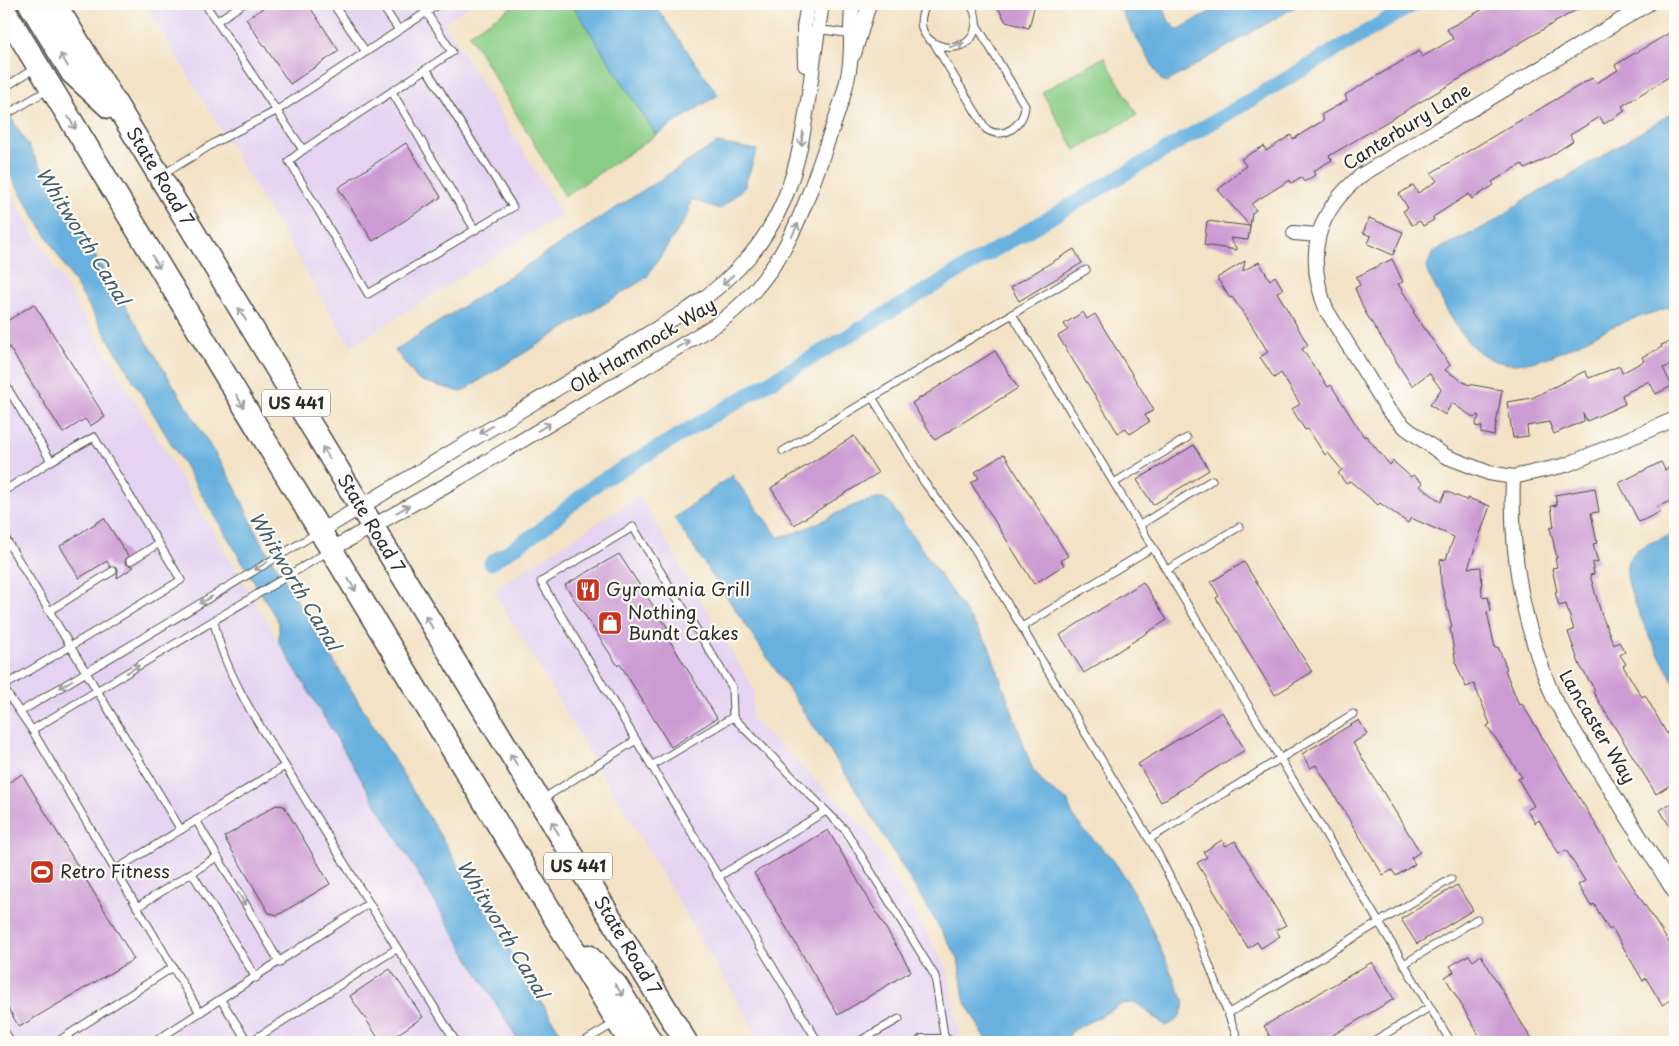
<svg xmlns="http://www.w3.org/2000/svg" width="1679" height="1046" font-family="'Playpen Sans',sans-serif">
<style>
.built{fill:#e5d3f1}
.green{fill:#8acd86;stroke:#5a7c58}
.water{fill:#68b1df;stroke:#4a6e85}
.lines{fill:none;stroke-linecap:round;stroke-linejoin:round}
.canal{stroke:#68b1df;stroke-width:15}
.building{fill:#cc9bd3}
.service-casing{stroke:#494642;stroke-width:9}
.minor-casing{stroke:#494642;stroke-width:16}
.primary-casing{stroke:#494642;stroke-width:25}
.service{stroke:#fff;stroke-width:7}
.minor{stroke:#fff;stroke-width:14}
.primary{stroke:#fff;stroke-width:22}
.oneway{stroke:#a0a0a0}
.labels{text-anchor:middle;stroke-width:4.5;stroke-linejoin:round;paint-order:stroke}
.shield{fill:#fdfcf7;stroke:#6a6a68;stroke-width:1}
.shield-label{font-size:16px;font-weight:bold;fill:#2b2b2b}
.street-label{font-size:18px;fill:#2b2b2b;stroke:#fdfcf7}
.poi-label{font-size:18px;fill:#2b2b2b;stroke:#fdfcf7;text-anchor:start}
.water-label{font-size:19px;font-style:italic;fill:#405a6a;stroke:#fdfcf7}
</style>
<rect width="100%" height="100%" fill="#fdfcf7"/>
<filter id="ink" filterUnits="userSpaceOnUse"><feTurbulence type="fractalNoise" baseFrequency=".02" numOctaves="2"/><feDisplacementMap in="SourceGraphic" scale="10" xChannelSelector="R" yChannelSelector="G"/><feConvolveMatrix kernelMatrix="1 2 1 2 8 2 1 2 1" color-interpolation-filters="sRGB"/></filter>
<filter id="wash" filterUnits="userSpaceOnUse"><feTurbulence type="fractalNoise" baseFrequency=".0096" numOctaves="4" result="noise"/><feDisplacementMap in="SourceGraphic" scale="20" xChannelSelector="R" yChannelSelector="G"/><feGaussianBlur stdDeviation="1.12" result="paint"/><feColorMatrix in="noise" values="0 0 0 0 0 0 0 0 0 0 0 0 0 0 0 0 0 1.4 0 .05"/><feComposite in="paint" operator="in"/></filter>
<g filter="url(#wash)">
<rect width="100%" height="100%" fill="#f3e2c5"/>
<g class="built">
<path d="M145,4H472L444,22L562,214L351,346Z"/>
<path d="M4,183L258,607L519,1042H4Z"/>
<path d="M639,496L754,689L751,718L865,828L947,968L961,1042H762L493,590Z"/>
</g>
<g class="green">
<path d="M517,4H572L656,135L565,196L469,34Z"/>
<path d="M1104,57L1137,115L1075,150L1042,92Z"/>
</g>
<g class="water">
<path d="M572,4H654L718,95L656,135Z"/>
<path d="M1117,4H1161L1169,21L1177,30L1225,4H1300L1167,82L1161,80L1158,75Z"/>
<path d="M4,106L234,485L260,540L566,1042H519L279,642V623L4,165Z"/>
<path d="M1675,111V306C1655,312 1634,318 1614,326C1575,343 1521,384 1479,352C1456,334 1443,301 1429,276L1426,268L1433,252L1492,223L1527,198L1568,177Z"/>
<path d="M717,143L757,150L744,188L720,209L691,199L688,215L646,278L461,392L418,380L395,350Z"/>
<path d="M732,475L778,537C816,531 845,501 884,498L891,505L988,644L1032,768L1046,786L1068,801C1072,827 1101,842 1116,864C1144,904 1163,957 1184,1001C1183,1014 1177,1022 1166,1026L1136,1003L1122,1004L1071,1032L1067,1042H987L964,999L958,958L854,787L674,518Z"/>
<path d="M1675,534V684C1663,662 1616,581 1629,559C1638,544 1660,540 1675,534Z"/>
</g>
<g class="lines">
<path class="canal" d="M491,563L538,532L596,484L1414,4"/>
</g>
<g id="blocks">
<g class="building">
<path d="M269,4H308L339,51L290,84L246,19Z"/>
<path d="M996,4H1035L1029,28L1006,22Z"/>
<path d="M1492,4H1586L1329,156L1332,160L1313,171L1315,175L1304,182L1301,177L1291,183L1290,180L1251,204L1256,210L1252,213L1248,240L1230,238L1237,250L1204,245L1207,221L1250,226L1218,190L1246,166L1241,159L1264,146L1266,151L1291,135L1293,139L1324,120L1321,115L1347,100L1345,95L1419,51L1422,57L1453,39L1447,29Z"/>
<path d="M1671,32L1675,39V73L1622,106L1625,111L1604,124L1600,117L1570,135L1573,141L1552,155L1525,169L1522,164L1492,182L1494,185L1472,199L1469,194L1433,217L1434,220L1423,226L1420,221L1412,225L1403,211L1408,208L1399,194L1413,185L1418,193L1437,181L1431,173L1592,78L1596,83L1618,70L1615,65Z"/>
<path d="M406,143L441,197L373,241L338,188Z"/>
<path d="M1369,218L1403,232L1393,255L1368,244L1371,236L1363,233Z"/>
<path d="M1074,249L1082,263L1019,301L1011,287Z"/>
<path d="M1392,259L1403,282L1398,284L1415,311L1413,312L1450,365L1445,370L1467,384L1502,390L1494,436L1481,433L1482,427L1475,426L1479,416L1477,415L1474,418L1452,403L1445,415L1430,405L1441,389L1429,373L1412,386L1365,312L1355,288L1360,285L1356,277Z"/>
<path d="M1245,261L1243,271L1259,262L1270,280L1275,276L1283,289L1277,292L1308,345L1302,349L1328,387L1331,385L1364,437L1366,436L1390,465L1393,461L1411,477L1413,475L1423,483L1420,486L1441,502L1446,491L1468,501V498L1490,506L1468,568L1481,567L1482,597L1488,596L1491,611L1487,612L1495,648L1498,647L1507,669L1505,670L1519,705L1522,704L1607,843L1614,857L1675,952V997L1662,1005L1646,978L1643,981L1612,928L1609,930L1594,904L1591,906L1578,885L1585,881L1566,850L1559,854L1539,820L1535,823L1527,810L1534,806L1518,779L1522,777L1487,726L1490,724L1474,684L1466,687L1456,664L1450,628L1452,627L1441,583L1440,560L1446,559L1454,537L1411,518L1408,523L1380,503L1378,505L1350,481L1346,484L1338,473L1342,470L1328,453L1325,455L1308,429L1305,430L1292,409L1300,404L1281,373L1274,378L1260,357L1268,352L1249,321L1232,297L1230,298L1217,278Z"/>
<path d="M34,304L105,417L90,426L85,419L63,433L4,339V323Z"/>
<path d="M1083,312L1087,319L1095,314L1154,410L1145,415L1149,422L1130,434L1126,428L1118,433L1058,336L1068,330L1064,324Z"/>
<path d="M1675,340V364L1663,368L1672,386L1656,394L1649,381L1622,395L1625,404L1587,421L1583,413L1584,421L1554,434L1549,422L1527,426L1528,436L1513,438L1507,402L1532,398L1585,371L1589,378L1620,366L1622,373L1644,361L1642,357L1662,347L1661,345Z"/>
<path d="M995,351L1018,388L935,440L912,403Z"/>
<path d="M854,436L878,473L794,525L771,488Z"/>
<path d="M1194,445L1209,470L1153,505L1137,480Z"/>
<path d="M1004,454L1068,556L1061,560L1064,565L1034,584L971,483L979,478L975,472Z"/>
<path d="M1661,462L1665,470L1672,466L1675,473V499L1657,507L1660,512L1639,522L1619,483Z"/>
<path d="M1595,488L1599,512L1591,513L1597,543L1593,544L1598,562L1592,563L1594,574L1590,575L1602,616L1614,645L1619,642L1625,652L1620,655L1626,664L1623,666L1642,697L1645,695L1675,748V782L1656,794L1593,692L1595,690L1580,666L1568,632L1574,630L1566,604L1559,606L1555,592H1557L1552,568L1557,567L1555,558H1557L1550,528L1554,527L1551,506L1557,505L1555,495Z"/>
<path d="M104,518L128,556L125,561L126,564L134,567L117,578L118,569L110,567L107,561L79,578L60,546Z"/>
<path d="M619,554L671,633L667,636L717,718L671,747L620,664L618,666L565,585Z"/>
<path d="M1244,562L1312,672L1275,695L1216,598L1219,596L1211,582Z"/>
<path d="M1143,582L1167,620L1084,673L1060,635Z"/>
<path d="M1222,712L1245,750L1161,802L1138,764Z"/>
<path d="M1359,720L1367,734L1353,743L1420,852L1411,858L1415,864L1396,876L1392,870L1383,875L1316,765L1310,768L1302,754Z"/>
<path d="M22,774L134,959L19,1027L4,1001V786Z"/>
<path d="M1671,803L1675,810V835L1660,810Z"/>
<path d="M276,805L284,806L330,884L278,915L269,913L224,837Z"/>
<path d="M828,830L911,971L838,1015L754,873Z"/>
<path d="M1222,840L1226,846L1235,841L1286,925L1276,930L1280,936L1261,948L1257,942L1248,948L1197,863L1207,857L1203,852Z"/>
<path d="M1457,885L1473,910L1417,944L1401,919Z"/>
<path d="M1469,955L1473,961L1481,955L1533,1042H1483L1445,977L1454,972L1450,966Z"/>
<path d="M1372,962L1394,999L1321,1042H1273L1264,1026Z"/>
<path d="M390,969L423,1017L386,1042H381L350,996Z"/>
</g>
</g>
</g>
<g filter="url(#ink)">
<use href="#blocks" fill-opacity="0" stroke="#494642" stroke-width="1"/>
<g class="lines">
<defs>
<g id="service">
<path d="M205,4L303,150"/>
<path d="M333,4L366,52"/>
<path d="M381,4L399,30"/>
<path d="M421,4L452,52L303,150L289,161L368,294L513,207L427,70"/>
<path d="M927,4C901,46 971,66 976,25C977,17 975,11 970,4"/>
<path d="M217,21L243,4"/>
<path d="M816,29L852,34"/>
<path d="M935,45L986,129C1003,141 1024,125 1025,106L976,24"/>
<path d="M4,88L35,68"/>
<path d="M392,92L475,230"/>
<path d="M4,116L49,89"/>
<path d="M162,175L216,142L276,111L439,4"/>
<path d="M1012,314L1451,1042"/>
<path d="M4,382L51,461L94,437L181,580L4,686"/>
<path d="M872,397L924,482L974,548L1157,852L1193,923L1239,1042"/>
<path d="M783,451L1086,270"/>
<path d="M1114,483L1187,438"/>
<path d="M4,491L51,461"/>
<path d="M1140,525L1212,480"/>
<path d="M4,536L181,830"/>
<path d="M130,561L158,544"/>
<path d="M1167,570L1239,527"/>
<path d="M49,611L113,571"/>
<path d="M214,621C224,675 263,731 292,777C345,866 401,954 456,1042"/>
<path d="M1022,627L1153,547"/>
<path d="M4,689L32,730L200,1013"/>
<path d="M20,712L317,533"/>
<path d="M32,730L329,551"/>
<path d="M636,740L541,582L633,527L732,687L733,717L826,811L718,877"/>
<path d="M651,766L733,717"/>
<path d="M541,800L636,740L818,1042"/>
<path d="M826,811L846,831L935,976L945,1042"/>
<path d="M196,820L280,963"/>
<path d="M1149,839L1353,714"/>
<path d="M115,870L285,766"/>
<path d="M192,873L256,978"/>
<path d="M137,907L217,857"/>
<path d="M1404,964L1477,919"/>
<path d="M221,1000L248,1042"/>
<path d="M1229,1013L1451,879"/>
<path d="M4,1031L11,1042"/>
<path d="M60,1040L173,967"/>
<path d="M154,1042L368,904"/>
<path d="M250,1042L396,949"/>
<path d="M583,1042L615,1023"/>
<path d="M858,1042L899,1019"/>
<path d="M1372,1042L1430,1007"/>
</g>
<g id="minor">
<path d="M1648,4L1363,174C1316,211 1304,255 1327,311L1389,411L1406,428L1445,456L1489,473L1513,477L1566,465L1675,419"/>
<path d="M854,54L869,4"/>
<path d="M805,65L804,27L808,4"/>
<path d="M1294,233L1318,235"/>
<path d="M1513,477C1510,559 1523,624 1554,699L1675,893"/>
<path d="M319,532L689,309C812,226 799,135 822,5"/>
<path d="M330,550L459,478L717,324C781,278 801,218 826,146C835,120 847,91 850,63C852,45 850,27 852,10"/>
<path d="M923,1042H946"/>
</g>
<g id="primary">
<path d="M30,4L72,73L109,107"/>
<path id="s1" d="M55,4L686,1042"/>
<path d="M4,10L630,1042"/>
<path d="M588,956L616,985L651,1042"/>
</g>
</defs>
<use href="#service" class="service-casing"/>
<use href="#minor" class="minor-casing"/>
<use href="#primary" class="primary-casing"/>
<use href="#service" class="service"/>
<use href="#minor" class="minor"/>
<use href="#primary" class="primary"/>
</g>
<defs><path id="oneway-shaft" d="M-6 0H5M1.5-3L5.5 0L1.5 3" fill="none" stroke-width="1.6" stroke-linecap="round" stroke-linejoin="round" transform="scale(1.25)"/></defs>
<g class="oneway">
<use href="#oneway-shaft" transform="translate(957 45) rotate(-18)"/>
<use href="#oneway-shaft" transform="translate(64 60) rotate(-121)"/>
<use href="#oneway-shaft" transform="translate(72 123) rotate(59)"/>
<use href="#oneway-shaft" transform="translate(802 139) rotate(97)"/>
<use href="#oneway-shaft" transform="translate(795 230) rotate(-64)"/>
<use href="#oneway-shaft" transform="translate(156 262) rotate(59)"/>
<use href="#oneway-shaft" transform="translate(728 280) rotate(137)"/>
<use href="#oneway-shaft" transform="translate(242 314) rotate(-121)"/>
<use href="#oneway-shaft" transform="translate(683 344) rotate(-31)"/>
<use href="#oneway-shaft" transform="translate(240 401) rotate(59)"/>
<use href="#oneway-shaft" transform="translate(544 427) rotate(-31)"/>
<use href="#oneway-shaft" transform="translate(486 430) rotate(149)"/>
<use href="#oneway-shaft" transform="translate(326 453) rotate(-121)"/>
<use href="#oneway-shaft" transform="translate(403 509) rotate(-29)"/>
<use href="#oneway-shaft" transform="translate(261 566) rotate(148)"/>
<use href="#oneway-shaft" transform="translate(352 585) rotate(59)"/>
<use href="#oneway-shaft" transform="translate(206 600) rotate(149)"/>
<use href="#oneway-shaft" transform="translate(429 622) rotate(-121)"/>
<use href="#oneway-shaft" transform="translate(133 669) rotate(-31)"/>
<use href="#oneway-shaft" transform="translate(66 684) rotate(148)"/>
<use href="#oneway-shaft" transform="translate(514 760) rotate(-121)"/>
<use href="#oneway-shaft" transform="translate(555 828) rotate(-121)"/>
<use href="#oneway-shaft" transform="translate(242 899) rotate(59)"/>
<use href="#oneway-shaft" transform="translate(619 990) rotate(56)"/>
</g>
</g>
<defs>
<symbol id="restaurant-square" viewBox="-11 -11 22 22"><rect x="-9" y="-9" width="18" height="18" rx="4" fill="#c8321e" stroke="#fdfcf7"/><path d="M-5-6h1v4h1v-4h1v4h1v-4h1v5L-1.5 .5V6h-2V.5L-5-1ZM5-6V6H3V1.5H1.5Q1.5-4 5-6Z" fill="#fff"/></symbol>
<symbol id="shop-square" viewBox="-11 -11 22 22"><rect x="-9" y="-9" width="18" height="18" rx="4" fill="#c8321e" stroke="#fdfcf7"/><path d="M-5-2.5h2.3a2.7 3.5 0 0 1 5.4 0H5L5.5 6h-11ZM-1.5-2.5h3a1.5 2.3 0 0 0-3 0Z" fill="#fff"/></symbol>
<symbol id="stadium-square" viewBox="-11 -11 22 22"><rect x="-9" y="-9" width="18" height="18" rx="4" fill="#c8321e" stroke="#fdfcf7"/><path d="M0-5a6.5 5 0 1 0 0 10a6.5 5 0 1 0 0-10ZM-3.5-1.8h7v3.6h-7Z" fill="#fff"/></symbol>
</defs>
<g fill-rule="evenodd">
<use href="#restaurant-square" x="574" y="576" width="28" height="28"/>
<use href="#shop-square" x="596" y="609" width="28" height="28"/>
<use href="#stadium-square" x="28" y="858" width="28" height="28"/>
</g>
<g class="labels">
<g class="shield">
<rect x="262" y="389.5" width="68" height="27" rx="4"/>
<rect x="544" y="852.5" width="68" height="27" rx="4"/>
</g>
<g class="shield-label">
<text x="296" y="409">US 441</text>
<text x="578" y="872">US 441</text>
</g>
<g class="street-label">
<text transform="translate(1407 127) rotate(-32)" y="6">Canterbury Lane</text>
<text dy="6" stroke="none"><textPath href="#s1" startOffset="202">State Road 7</textPath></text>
<text transform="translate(643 346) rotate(-31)" y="6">Old Hammock Way</text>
<text dy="6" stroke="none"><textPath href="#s1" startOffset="608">State Road 7</textPath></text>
<text transform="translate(1597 727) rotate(59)" y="6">Lancaster Way</text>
<text dy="6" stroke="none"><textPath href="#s1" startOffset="1102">State Road 7</textPath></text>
</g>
<g class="poi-label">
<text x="606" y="596">Gyromania Grill</text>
<text x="628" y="619">Nothing<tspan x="628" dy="21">Bundt Cakes</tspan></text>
<text x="60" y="878">Retro Fitness</text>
</g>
<g class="water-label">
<text transform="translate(83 236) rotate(58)" y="7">Whitworth Canal</text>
<text transform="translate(295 581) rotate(59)" y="7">Whitworth Canal</text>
<text transform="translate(503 929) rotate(59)" y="7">Whitworth Canal</text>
</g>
</g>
<rect width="1679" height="1046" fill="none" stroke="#fdfcf7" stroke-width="20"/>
</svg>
